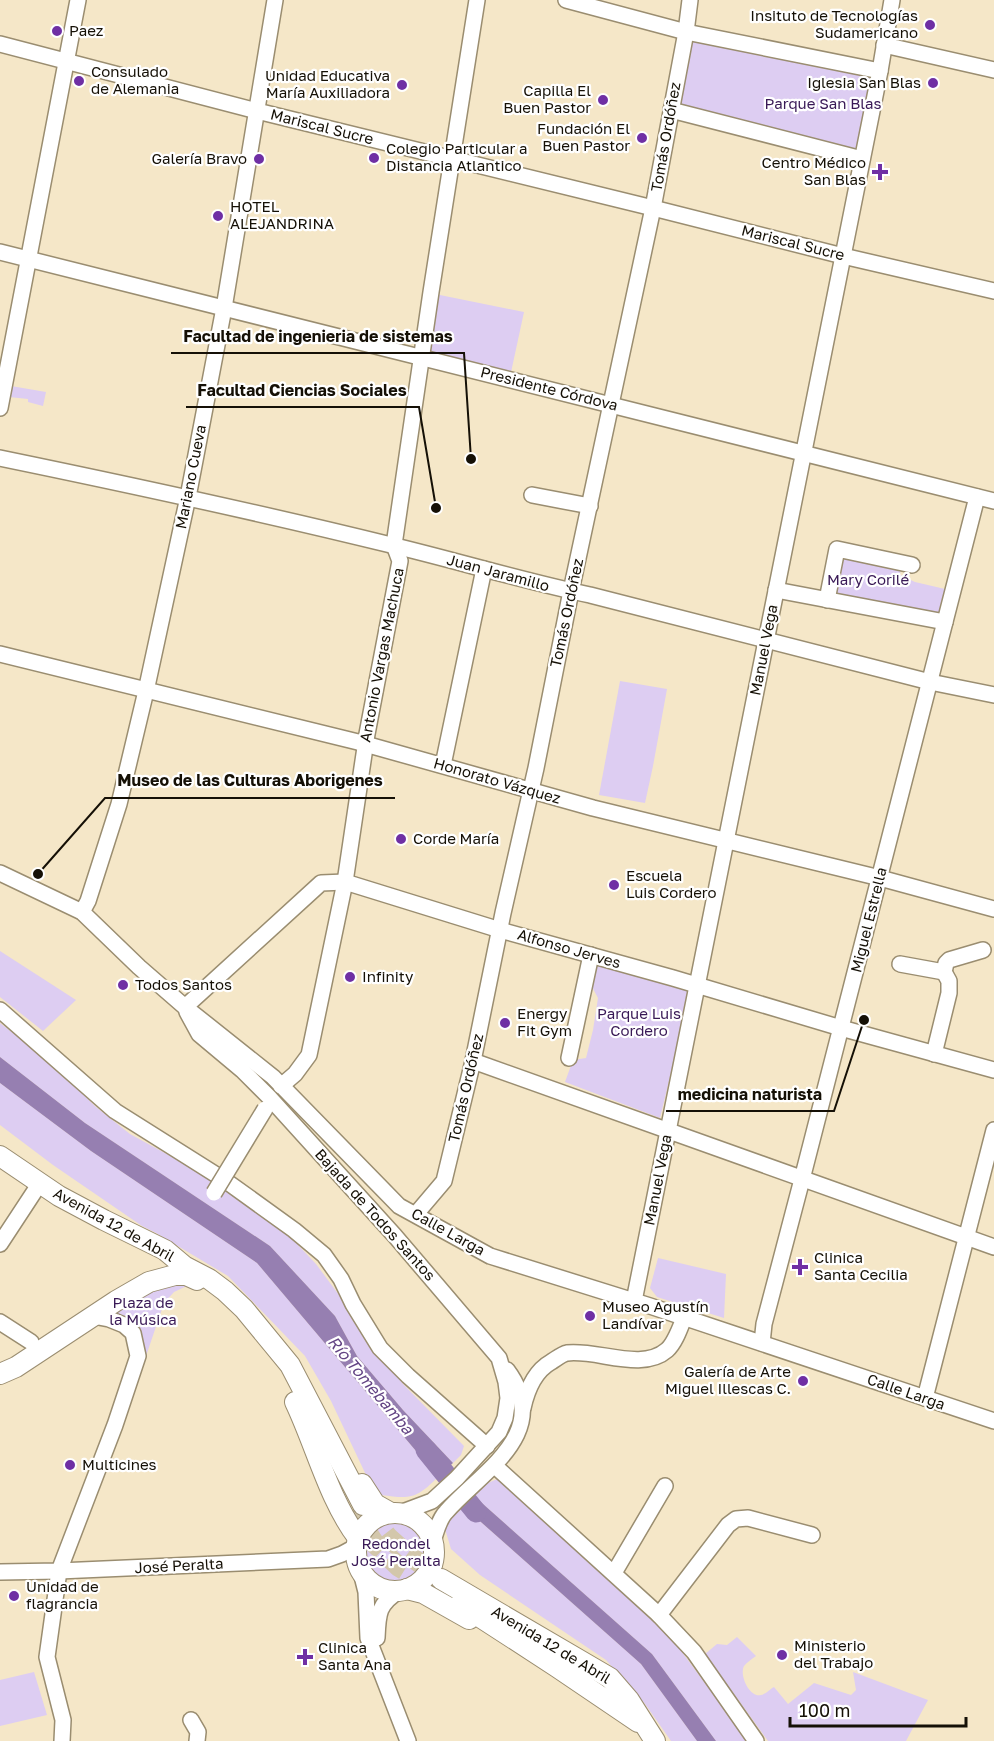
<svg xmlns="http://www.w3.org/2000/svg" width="994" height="1741" font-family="'Golos Text',sans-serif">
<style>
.green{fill:#ddcdf2}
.water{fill:#967fb1}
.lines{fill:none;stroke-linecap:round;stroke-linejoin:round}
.river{stroke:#967fb1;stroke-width:21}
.major-tunnel{stroke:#d3c7ab;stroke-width:20;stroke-dasharray:20 10;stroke-linecap:butt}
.minor-casing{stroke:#9a8d70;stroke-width:18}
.major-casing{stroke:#9a8d70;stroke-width:22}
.minor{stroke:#fff;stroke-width:15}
.major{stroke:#fff;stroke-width:20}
.minor-bridge-casing{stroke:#9a8d70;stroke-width:18;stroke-linecap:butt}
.minor-bridge{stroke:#fff;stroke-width:15}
.poi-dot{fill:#6f2fa4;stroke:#fff;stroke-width:2}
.labels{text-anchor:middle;stroke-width:4.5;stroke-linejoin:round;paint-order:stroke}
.poi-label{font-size:15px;fill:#151006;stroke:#fff;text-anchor:start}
.park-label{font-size:15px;fill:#391956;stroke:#fff}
.street-label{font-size:15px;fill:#151006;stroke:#fff}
.water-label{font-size:16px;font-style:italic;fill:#624383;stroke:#fff}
.leader{fill:none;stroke:#151006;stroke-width:2}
.callout-dot{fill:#151006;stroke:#fff;stroke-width:2}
.callout-label{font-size:16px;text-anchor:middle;font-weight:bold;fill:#151006;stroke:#fff;stroke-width:4.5;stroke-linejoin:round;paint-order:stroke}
</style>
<rect width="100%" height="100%" fill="#f5e7c8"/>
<g class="green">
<path d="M688,37L872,73L859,153L677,109Z"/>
<path d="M435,294L524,312L510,377L425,356Z"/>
<path d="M11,386L46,392L43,406L28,402V399L9,397Z"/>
<path d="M843,552L901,565L900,575L915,582L945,589L939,617L832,595Z"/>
<path d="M620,681L667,689L653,766L645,803L599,795Z"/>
<path d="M0,951L76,1000L43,1031L0,997Z"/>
<path d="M593,961L688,990L684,1019L660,1118L565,1082L573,1060L586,1058L593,1030L598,998L589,981Z"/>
<path d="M0,1023L13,1033L22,1035L96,1107L130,1134L205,1175L281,1227L316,1264L342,1299L374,1348L403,1384L464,1446L461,1455L453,1463L403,1410L357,1356L335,1316L270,1246L85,1123L0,1057Z"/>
<path d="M0,1083L91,1151L257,1263L438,1477C416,1499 411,1499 381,1495L367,1477L331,1401L305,1356L228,1276L156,1233L142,1226L53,1165L0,1125Z"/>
<path d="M658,1258L726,1274L724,1318L657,1297L650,1288Z"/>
<path d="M170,1283L187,1286L174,1292L164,1303L145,1359L140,1347L112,1315L127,1301Z"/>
<path d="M497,1479L516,1491L618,1585L679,1648L748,1741H716L652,1654L474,1496L488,1483Z"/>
<path d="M464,1507L641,1664L697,1741H671L645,1704L606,1660L480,1575L451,1549L445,1529L446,1522Z"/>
<circle cx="396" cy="1552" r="31"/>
<path d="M737,1637L756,1656C752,1659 747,1662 744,1666C739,1676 750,1698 761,1695C766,1694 770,1689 774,1687L788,1704L814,1683L851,1695L856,1690L853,1672L928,1700L906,1741H768L705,1654L717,1644L727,1645Z"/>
<path d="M34,1672L47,1715L0,1726V1680Z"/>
</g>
<g class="water">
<path d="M0,1057L85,1123L270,1246L335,1316L357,1356L403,1410L453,1463L438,1477L257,1263L91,1151L0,1083Z"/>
<path d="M474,1496L652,1654L716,1741H697L641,1664L464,1507Z"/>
</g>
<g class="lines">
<path class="river" d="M426,1450L476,1512"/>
<g class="major-tunnel">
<path d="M353,1510L375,1544L399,1567L435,1589"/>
<path d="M367,1510L388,1537L407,1554L439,1577"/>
</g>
<defs>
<g id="minor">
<path d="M566,0L686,32L880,71"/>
<path d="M0,44L257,111L653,208L843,256L994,291"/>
<path d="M884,45L994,70"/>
<path d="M671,110L862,159"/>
<path d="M0,252L994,501"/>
<path d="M0,408L78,0"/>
<path d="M0,458C131,485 261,513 391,545C458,561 523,581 590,595L930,682L994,695"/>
<path d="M532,495L590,506"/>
<path d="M776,590L945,622"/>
<path d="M827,600L837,549L912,565"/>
<path d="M0,654L358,742L593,808L880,878L994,909"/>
<path d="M443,765L484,569"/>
<path d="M0,873L82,912L139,967L185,1007L273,1077L399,1206L490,1256L650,1306L994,1421"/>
<path d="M82,912L88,901L119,804L146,691L188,497L224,308L275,0"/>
<path d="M900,964L944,972"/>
<path d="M944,972L946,963L949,960L983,950"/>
<path d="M185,1007L321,883L345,882L500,930L673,978L841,1028L994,1070"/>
<path d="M0,1010L115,1111L226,1181L294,1230L324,1255L341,1279L353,1304L380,1348L408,1376L487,1446"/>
<path d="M187,1012L199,1034L242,1070L269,1097L395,1236L499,1358L506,1382L508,1398L505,1418L499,1432L457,1478L432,1501L400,1513"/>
<path d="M934,1054L949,993V981L944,972"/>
<path d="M569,1058L591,955"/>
<path d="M473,1061L994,1247"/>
<path d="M281,1086L295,1074L309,1055L345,882L367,734L400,561L394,545L431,292L477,0"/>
<path d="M416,1214L444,1181L473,1061L503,913L536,768L571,591L653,208L686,32L690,0"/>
<path d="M0,1244L40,1183"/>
<path d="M634,1301L880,71L892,0"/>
<path d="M0,1322L31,1342"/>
<path d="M762,1343L764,1324L800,1187L977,497"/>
<path d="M925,1398L994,1130"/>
<path d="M523,1408C527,1390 535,1371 551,1362C556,1359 562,1354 567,1353C597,1349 642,1372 667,1350C675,1343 680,1328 684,1318"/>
<path d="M495,1466L659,1615L694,1652L756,1741"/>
<path d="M433,1541C436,1532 439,1519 446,1512C482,1471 554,1433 507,1370"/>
<path d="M0,1572L59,1571L328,1559L342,1554L355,1547"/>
<path d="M361,1572L366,1592L368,1638L408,1741"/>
<path d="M614,1573L665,1486"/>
<path d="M659,1615L728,1525L736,1519L748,1518L812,1535"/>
<path d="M377,1638C378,1614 378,1604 399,1591"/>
<path d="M191,1720L198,1732L197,1741"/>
<path d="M62,1741L63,1720L47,1657L59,1571L115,1425L138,1356L133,1333L124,1325L109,1319L93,1316"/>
</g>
<g id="major">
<path d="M0,1156L59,1196L104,1220L165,1250L184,1266L209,1279L225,1291L244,1309L290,1365L363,1505"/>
<path d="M0,1374L16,1367L116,1301L149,1282L175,1275H186L197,1280"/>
<path d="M295,1402C316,1446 329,1500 358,1538"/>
<path d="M362,1484L375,1504L391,1513"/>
<circle cx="395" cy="1552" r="39"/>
<path d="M441,1579L610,1678L629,1700L655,1741"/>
<path d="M407,1589L423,1593L469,1619"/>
<path d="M460,1604L557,1667L638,1722"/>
</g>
</defs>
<use href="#minor" class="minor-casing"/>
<use href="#major" class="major-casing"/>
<use href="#minor" class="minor"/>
<use href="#major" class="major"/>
<defs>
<path id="minor-bridge" d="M214,1193L265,1109"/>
</defs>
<use href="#minor-bridge" class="minor-bridge-casing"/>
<use href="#minor-bridge" class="minor-bridge"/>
</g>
<g class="poi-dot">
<circle cx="930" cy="25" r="6"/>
<circle cx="57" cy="31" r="6"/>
<circle cx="79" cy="81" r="6"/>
<circle cx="933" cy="83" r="6"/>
<circle cx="402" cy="85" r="6"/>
<circle cx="603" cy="100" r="6"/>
<circle cx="642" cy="138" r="6"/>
<circle cx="374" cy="158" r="6"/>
<circle cx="259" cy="159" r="6"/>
<path d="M877 163h6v6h6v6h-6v6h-6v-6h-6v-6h6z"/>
<circle cx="218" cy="216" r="6"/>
<circle cx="401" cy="839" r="6"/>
<circle cx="614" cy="885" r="6"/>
<circle cx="350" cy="977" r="6"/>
<circle cx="123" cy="985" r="6"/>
<circle cx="505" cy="1023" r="6"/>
<path d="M797 1258h6v6h6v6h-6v6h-6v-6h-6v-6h6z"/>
<circle cx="590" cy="1316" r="6"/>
<circle cx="803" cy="1381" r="6"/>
<circle cx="70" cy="1465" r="6"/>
<circle cx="14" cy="1596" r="6"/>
<circle cx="782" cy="1655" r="6"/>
<path d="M302 1648h6v6h6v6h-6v6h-6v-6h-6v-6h6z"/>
</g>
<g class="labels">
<g class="poi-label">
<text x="918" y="21" text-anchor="end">Insituto de Tecnologías<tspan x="918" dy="17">Sudamericano</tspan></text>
<text x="69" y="36">Paez</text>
<text x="91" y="77">Consulado<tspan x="91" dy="17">de Alemania</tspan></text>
<text x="390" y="81" text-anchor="end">Unidad Educativa<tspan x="390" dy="17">María Auxiliadora</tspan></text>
<text x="921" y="88" text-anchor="end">Iglesia San Blas</text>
<text x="591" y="96" text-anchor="end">Capilla El<tspan x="591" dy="17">Buen Pastor</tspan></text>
<text x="630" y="134" text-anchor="end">Fundación El<tspan x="630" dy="17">Buen Pastor</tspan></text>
<text x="386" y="154">Colegio Particular a<tspan x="386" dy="17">Distancia Atlantico</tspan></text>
<text x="247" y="164" text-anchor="end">Galería Bravo</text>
<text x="866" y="168" text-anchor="end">Centro Médico<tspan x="866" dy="17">San Blas</tspan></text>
<text x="230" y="212">HOTEL<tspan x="230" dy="17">ALEJANDRINA</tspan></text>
<text x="413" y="844">Corde María</text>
<text x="626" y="881">Escuela<tspan x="626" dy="17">Luis Cordero</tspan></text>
<text x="362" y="982">Infinity</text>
<text x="135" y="990">Todos Santos</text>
<text x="517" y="1019">Energy<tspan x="517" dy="17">Fit Gym</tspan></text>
<text x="814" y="1263">Clinica<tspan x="814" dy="17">Santa Cecilia</tspan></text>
<text x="602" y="1312">Museo Agustín<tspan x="602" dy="17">Landívar</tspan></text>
<text x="791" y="1377" text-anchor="end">Galería de Arte<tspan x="791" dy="17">Miguel Illescas C.</tspan></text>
<text x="82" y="1470">Multicines</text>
<text x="26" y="1592">Unidad de<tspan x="26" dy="17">flagrancia</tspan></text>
<text x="794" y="1651">Ministerio<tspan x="794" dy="17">del Trabajo</tspan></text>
<text x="318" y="1653">Clinica<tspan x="318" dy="17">Santa Ana</tspan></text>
</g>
<g class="park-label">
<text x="823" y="109">Parque San Blas</text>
<text x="868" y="585">Mary Corilé</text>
<text x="639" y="1019">Parque Luis<tspan x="639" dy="17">Cordero</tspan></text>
<text x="143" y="1308">Plaza de<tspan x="143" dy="17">la Música</tspan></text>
<text x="396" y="1549">Redondel<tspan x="396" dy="17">José Peralta</tspan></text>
</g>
<g class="street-label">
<text transform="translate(322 127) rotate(14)" y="5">Mariscal Sucre</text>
<text transform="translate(666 137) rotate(-80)" y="5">Tomás Ordóñez</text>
<text transform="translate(793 243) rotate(14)" y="5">Mariscal Sucre</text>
<text transform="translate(549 389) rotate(14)" y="5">Presidente Córdova</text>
<text transform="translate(191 477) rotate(-79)" y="5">Mariano Cueva</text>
<text transform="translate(498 573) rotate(15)" y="5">Juan Jaramillo</text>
<text transform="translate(567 613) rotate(-78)" y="5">Tomás Ordóñez</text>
<text transform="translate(764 650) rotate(-79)" y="5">Manuel Vega</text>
<text transform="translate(382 655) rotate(-79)" y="5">Antonio Vargas Machuca</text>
<text transform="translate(497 781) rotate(16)" y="5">Honorato Vázquez</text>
<text transform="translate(869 920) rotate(-76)" y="5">Miguel Estrella</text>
<text transform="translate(569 949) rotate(16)" y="5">Alfonso Jerves</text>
<text transform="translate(466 1088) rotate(-77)" y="5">Tomás Ordóñez</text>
<text transform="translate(658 1180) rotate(-79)" y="5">Manuel Vega</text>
<text transform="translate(375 1215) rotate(48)" y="5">Bajada de Todos Santos</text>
<text transform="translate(114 1225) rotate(29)" y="5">Avenida 12 de Abril</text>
<text transform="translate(448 1232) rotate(29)" y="5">Calle Larga</text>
<text transform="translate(906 1392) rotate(19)" y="5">Calle Larga</text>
<text transform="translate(179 1566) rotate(-3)" y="5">José Peralta</text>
<text transform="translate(551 1645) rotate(31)" y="5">Avenida 12 de Abril</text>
</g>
<g class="water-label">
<text transform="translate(371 1385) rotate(50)" y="6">Río Tomebamba</text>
</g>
</g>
<path class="leader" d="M471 459L464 353H171M436 508L419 407H186M38 874L105 798H395M864 1020L834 1111H666"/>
<g class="callout-dot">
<circle cx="471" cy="459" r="6"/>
<circle cx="436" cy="508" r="6"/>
<circle cx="38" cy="874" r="6"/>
<circle cx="864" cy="1020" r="6"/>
</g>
<g class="callout-label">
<text x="318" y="342">Facultad de ingenieria de sistemas</text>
<text x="302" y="396">Facultad Ciencias Sociales</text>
<text x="250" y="786">Museo de las Culturas Aborigenes</text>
<text x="750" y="1100">medicina naturista</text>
</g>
<path d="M790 1717v9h176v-9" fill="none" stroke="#151006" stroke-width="3"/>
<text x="799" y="1717" font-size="18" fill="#151006" stroke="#ffffff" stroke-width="4.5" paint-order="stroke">100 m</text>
</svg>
